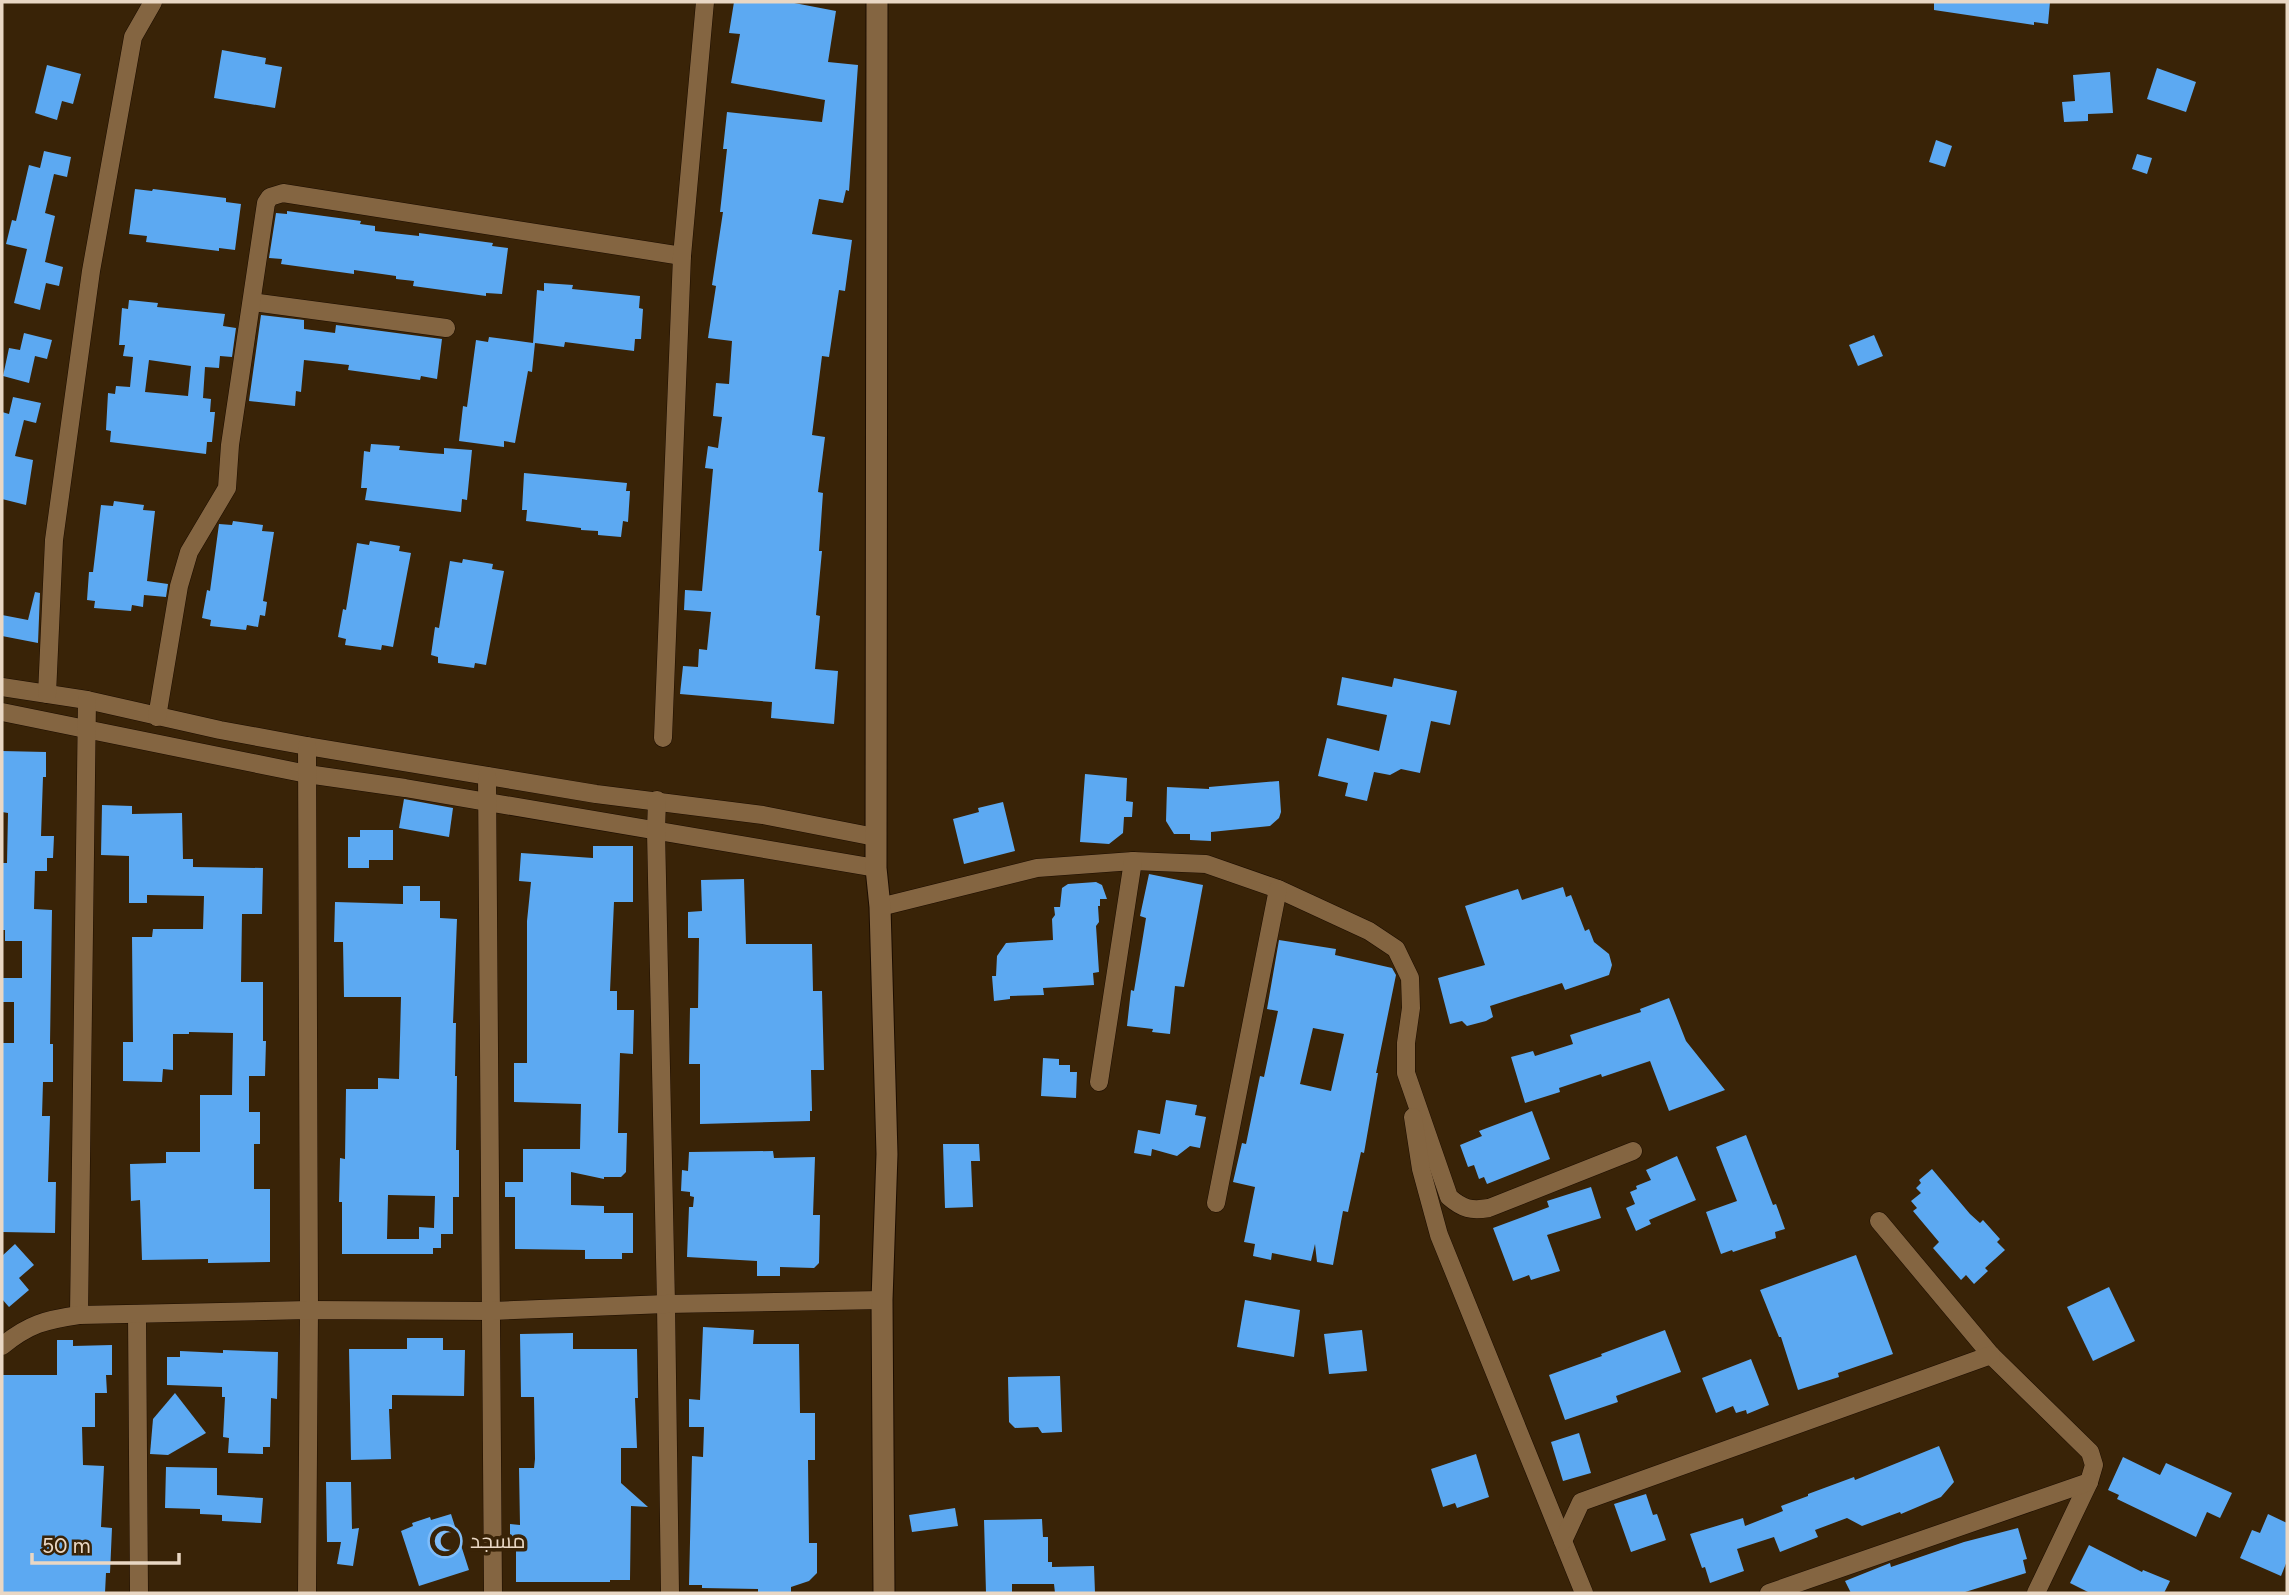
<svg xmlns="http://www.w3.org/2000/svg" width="2289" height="1595" font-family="Figtree,Cairo,sans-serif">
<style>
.building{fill:#5ca9f2;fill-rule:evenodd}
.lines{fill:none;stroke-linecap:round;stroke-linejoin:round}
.minor-casing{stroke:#1c0d00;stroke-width:19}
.tertiary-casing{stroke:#1c0d00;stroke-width:23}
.minor{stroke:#846541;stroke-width:18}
.tertiary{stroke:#846541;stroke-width:21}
.labels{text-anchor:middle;stroke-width:7;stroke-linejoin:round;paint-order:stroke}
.poi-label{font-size:21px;fill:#e9d7c4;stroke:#392307;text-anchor:start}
</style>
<rect width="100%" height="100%" fill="#392307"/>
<g class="building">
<path d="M734,2H789L836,11L828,62L858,65L849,191L846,190L843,203L819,199L812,234L852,240L845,291L839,290L829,357L822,356L812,435L825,437L818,492L823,493L819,551H822L816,615L820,616L815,669L838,671L834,724L771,718L772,702L680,694L683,666L698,667L699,649L707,650L711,612L684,610L685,590L702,591L713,469L705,468L708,446L718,448L722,417L713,416L716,383L729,384L732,341L708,338L716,286L712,285L723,212H720L727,149H723L727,112L822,122L825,100L731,83L740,34L729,33Z"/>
<path d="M1934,2H2050L2048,24L2034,22V25L1934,10Z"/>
<path d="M222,50L266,58L265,64L282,67L275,108L214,98Z"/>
<path d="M47,65L81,74L73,104L62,101L57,120L35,113Z"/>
<path d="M2157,68L2196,82L2186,112L2147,99Z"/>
<path d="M2110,72L2113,113L2088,114V121L2064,122L2062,102L2075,101L2073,75Z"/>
<path d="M1936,140L1952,146L1945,167L1929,162Z"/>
<path d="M44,151L71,157L67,177L54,174L45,213L55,216L45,262L63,267L59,286L46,283L40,310L14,303L27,249L6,244L12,220L16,221L29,165L40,168Z"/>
<path d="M2137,154L2152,158L2147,174L2132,169Z"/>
<path d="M135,189L152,191L153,189L226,198V202L241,204L235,250L219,248V251L146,242L147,236L129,234Z"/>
<path d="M287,211L361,221L360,224L375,226V231L419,236V233L493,243L492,246L508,248L502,294L486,293V296L413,286L414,281L396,279V276L354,270V274L281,264L282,259L269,258L276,213L287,214Z"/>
<path d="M544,283L573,285L572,289L640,296L639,308L643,309L641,339H635L634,351L565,342L564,347L535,343L532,372L528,371L515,443L504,441V447L459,441L463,406L467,407L476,340L488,342L489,337L533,343L537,290L544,291Z"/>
<path d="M129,300L158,303L157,307L225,314L223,326L236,328L232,357L220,356L219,368L205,367L203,398L211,399L210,412H215L212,442H207L206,454L110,442L111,431L106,430L108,393L115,394L116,386L130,387L133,357L123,356L125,345H119L122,308L128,309ZM149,360L191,366L188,396L145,392Z"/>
<path d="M261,315L304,320V329L335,333L336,325L442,339L437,379L421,376L420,380L348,370L349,365L304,360L301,392L296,391L295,406L249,401Z"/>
<path d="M24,333L52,340L47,359L35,356L29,383L3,376L9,348L20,350Z"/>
<path d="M1874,335L1883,356L1858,366L1849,345Z"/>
<path d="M13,397L41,403L36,423L24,420L15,456L33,460L26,505L2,499V412L9,414Z"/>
<path d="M371,444L400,446L399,450L430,453L444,454V448L472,450L467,500L462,499L461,512L365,500L367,488H361L364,451L370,452Z"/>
<path d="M524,473L627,483L626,491H630L628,522L623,521L621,537L598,535V531L581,530V528L526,521L527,510H522Z"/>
<path d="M114,501L144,505L143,510L155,511L147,581L168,584L166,597L144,595L143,607L132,605L131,611L94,608L95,601L87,600L89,572H93L101,505L113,506Z"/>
<path d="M233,521L263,525L262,531L274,532L263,601L267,602L265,616L260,615L258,627L247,625L246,630L210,626L211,620L202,618L207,590L210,591L219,524L232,525Z"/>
<path d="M370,541L400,546L399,551L411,553L393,647L382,645L381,650L345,645L346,639L338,637L343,609L346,610L357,543L369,545Z"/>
<path d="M463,559L493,564L492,569L504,571L486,665L475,663L474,668L438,663V657L431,655L435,627L439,628L450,561L462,563Z"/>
<path d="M35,592L40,593L38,643L2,636V615L28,620Z"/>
<path d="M1342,677L1392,687L1394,678L1457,691L1450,725L1431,721L1420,773L1401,769L1390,775L1374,772L1367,801L1345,796L1348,783L1318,776L1327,738L1379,751L1387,715L1337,705Z"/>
<path d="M2,751L46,752V777H43L41,836H54L53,858H47V871H35L34,909L52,910L50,1044H53V1082H43L42,1116H50L48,1182H56L55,1233L2,1232V1043H14V1002H2V978H22V941H5V930H2V863H7L8,813L2,812Z"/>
<path d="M1085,774L1127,778L1126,801L1133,802L1132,817H1124L1123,833L1109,844L1080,842Z"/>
<path d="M1279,781L1281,812L1279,818L1270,826L1211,832V841L1190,840V834H1174L1166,821L1167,787L1209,789V787Z"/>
<path d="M404,799L453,808L449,837L399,828Z"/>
<path d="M1003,802L1015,851L964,864L953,819L979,812L978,808Z"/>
<path d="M102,805L132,806V814L182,813L183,859H193V867L263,868L262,914H242L241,982H263V1041H266L265,1076H249V1112H260V1144H254V1189H270V1262L208,1263V1259L142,1260L140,1200L131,1201L130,1164L166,1163V1152H200V1095H232L233,1033L189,1032V1034H173V1070L163,1069L162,1082L123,1081V1042H133L132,937H152L153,929H203L204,896L147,895V903H129V856L101,855Z"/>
<path d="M360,830H393V860H369V868H348V837H360Z"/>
<path d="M593,846H633V902H614L610,991H617V1010H634L633,1054L620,1053L618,1133H627L626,1172L621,1177H604V1179L571,1172V1205L604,1206V1213H633V1253H622V1259H585V1250L515,1249V1197H505V1182H523V1149H580L581,1104L514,1102V1063H527V921L531,882L519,881L521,853L593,858Z"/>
<path d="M1149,874L1203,885L1184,987L1175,986L1170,1034L1152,1032L1153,1029L1127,1026L1131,990L1134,991L1146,918L1140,916Z"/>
<path d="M744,879L746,944H812L813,991H822L824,1070H811L812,1111H810V1121L700,1124V1064H689L690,1008H698L699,938H688V912L702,911L701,880Z"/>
<path d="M1096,882L1102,885L1107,899H1100V906H1098L1099,922L1096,926L1099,972L1093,973L1094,985L1043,988L1044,995L1010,996V999L994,1001L992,976H996L997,956L1006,943L1053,940L1052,919L1055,915L1054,907H1060L1062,888L1068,884Z"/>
<path d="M403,886H420V901H440V918L457,919L453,1023H456L455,1076H457L456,1150H459V1197H453V1234H441V1248H433V1254H342V1202H339L340,1158L345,1159L346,1089H378V1078L399,1079L401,997H344L343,942H334L335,902L403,904ZM388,1195L435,1196L434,1228L419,1227V1239H387Z"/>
<path d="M1563,887L1566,897L1571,895L1585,931L1589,929L1594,942L1609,954L1612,965L1609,975L1565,990L1562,983L1490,1006L1493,1017L1486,1021L1467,1026L1462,1021L1450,1024L1438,978L1485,965L1465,906L1518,889L1522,900Z"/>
<path d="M1279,940L1336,949L1335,955L1392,968L1396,975L1376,1073H1378L1364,1153L1361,1152L1348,1212L1343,1211L1333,1265L1317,1262L1315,1244L1311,1261L1272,1253L1271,1260L1253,1256L1255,1244L1244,1242L1255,1187L1233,1182L1242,1143L1246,1144L1260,1076L1264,1077L1278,1011L1267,1009ZM1313,1028L1344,1034L1331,1091L1300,1084Z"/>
<path d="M1669,998L1686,1041L1725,1090L1669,1111L1650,1061L1602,1077L1601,1074L1559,1088L1560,1092L1525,1103L1511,1057L1533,1051L1535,1056L1573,1044L1570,1035L1641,1012L1640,1009Z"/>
<path d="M1043,1058L1059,1059V1065H1070V1072H1077L1076,1098L1041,1096Z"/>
<path d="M1166,1100L1197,1105L1195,1115L1206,1117L1200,1148L1190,1146L1177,1156L1152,1149L1151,1156L1134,1153L1138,1130L1160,1134Z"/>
<path d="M1532,1111L1550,1159L1487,1184L1484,1177L1479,1179L1474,1165L1468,1167L1460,1145L1482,1136L1479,1131Z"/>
<path d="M1746,1135L1773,1205L1776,1204L1785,1229L1775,1232L1776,1238L1733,1252L1732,1250L1721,1254L1706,1212L1737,1201L1716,1147Z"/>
<path d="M943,1144H979L980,1161H971L973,1207L945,1208Z"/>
<path d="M773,1151L774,1158L815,1157L813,1215H820L819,1263L814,1268L780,1267V1276H757V1261L687,1257L689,1207H693L694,1197L690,1196V1192L681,1191L682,1170L688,1171L689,1152Z"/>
<path d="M1677,1156L1696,1200L1649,1220L1651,1224L1636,1231L1626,1208L1635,1204L1630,1192L1637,1189L1636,1186L1651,1180L1646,1170Z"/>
<path d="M1932,1169L1970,1214L1980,1223L1983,1220L2000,1239L1997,1242L2005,1250L1985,1268L1988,1271L1974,1284L1966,1275L1961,1280L1933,1248L1939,1242L1913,1211L1917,1208L1911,1201L1921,1193L1916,1188L1921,1183L1919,1180Z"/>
<path d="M1591,1187L1601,1218L1547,1235L1560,1271L1531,1280L1529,1275L1513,1281L1493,1228L1549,1207L1547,1201Z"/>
<path d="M15,1244L34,1265L19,1278L29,1290L9,1307L2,1299V1256Z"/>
<path d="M1856,1255L1893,1354L1838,1373L1839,1377L1798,1390L1781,1337H1779L1760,1290Z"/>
<path d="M2109,1287L2135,1341L2093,1361L2067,1307Z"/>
<path d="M1245,1300L1300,1310L1294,1357L1237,1347Z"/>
<path d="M703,1327L754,1330L753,1344H799L800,1413H815V1460H808L809,1543H817V1573L809,1581L791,1587V1593H758V1589L702,1588V1585H689L692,1456L703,1457L704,1427H689V1399L700,1400Z"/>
<path d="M1362,1330L1367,1371L1329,1374L1324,1334Z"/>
<path d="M1665,1330L1681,1372L1616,1396L1618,1402L1565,1420L1549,1375L1602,1356L1601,1354Z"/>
<path d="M573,1333V1349H637L638,1398H635L637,1448H621V1483L648,1507L631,1506L630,1580H610V1582H516V1542H510V1524L520,1525L519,1468H534L535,1459L534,1397H521L520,1334Z"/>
<path d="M407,1338H443V1350H465L464,1396L392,1395V1409H389L391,1459L351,1460L349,1349H407Z"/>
<path d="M57,1340H73V1346L112,1345V1375H106L107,1393H95V1427H82L83,1465L104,1466L101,1527L112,1528L110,1573H106L105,1593H2V1375H57Z"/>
<path d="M223,1350L278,1352L277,1399L271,1398L270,1447H263V1454L228,1453L229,1438L223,1437L225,1397H222V1387L167,1385V1357H180V1351L223,1353Z"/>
<path d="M1751,1359L1769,1405L1747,1414L1746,1410L1736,1413L1733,1406L1716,1413L1702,1378Z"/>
<path d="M1060,1376L1062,1432L1042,1433L1038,1427L1015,1428L1009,1422L1008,1377Z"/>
<path d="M175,1393L206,1433L168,1455L150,1454L153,1419Z"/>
<path d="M1579,1433L1591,1473L1563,1481L1551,1442Z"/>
<path d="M1939,1446L1954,1482L1941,1497L1901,1514L1900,1512L1862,1526L1847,1518L1815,1530L1818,1537L1780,1552L1774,1537L1737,1549L1744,1571L1710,1583L1705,1567L1702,1568L1690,1534L1743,1518L1745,1526L1783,1511L1781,1506L1808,1496V1494L1854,1477L1855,1480Z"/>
<path d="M1476,1454L1489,1497L1457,1508L1455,1503L1443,1507L1431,1469Z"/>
<path d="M2123,1457L2160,1475L2166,1463L2232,1493L2220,1518L2207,1512L2196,1537L2117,1499L2119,1495L2108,1490Z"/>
<path d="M166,1467L217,1468V1495L263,1498L261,1523L222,1521V1515L200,1514V1509L165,1508Z"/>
<path d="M326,1482H351L352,1529L359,1528L353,1566L337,1564L341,1542H327Z"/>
<path d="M1646,1494L1653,1515L1657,1514L1666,1540L1631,1552L1614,1504Z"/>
<path d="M955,1508L958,1526L912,1532L909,1515Z"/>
<path d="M451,1514L469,1570L419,1586L401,1531L413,1526L412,1523L430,1517L431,1520Z"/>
<path d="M2268,1514L2287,1523V1561L2281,1576L2240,1558L2252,1530L2260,1533Z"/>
<path d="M1042,1519L1043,1537H1048V1562H1052V1567L1094,1566L1095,1593H1055L1054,1584H1012V1593H986L984,1520Z"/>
<path d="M2018,1528L2027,1559L2023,1560L2026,1573L1962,1593H1851L1845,1581L1890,1563L1891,1567L1964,1542Z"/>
<path d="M2089,1545L2142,1572L2143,1570L2170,1581L2164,1593H2090L2070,1583Z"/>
</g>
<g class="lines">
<defs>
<g id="minor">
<path d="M252,302L446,328"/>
<path d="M2,687L87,700L220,730L307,746L596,794L763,815L875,837"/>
<path d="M47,694L54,540L91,271L133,37L153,2"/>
<path d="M2,712L307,774L405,788L876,868"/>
<path d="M157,717L179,586L189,552L227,488L230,445L266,203L270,197L283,193L682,256"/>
<path d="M663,738L682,256L705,2"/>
<path d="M307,746L309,1310L307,1593"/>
<path d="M487,776L493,1593"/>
<path d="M657,800L656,831L666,1304L670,1593"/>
<path d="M880,907L1037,868L1133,861L1206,864L1278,889L1369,931L1396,949L1410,978L1411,1008L1406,1043V1073L1449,1197C1463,1209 1471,1211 1489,1208L1633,1151"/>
<path d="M1099,1082L1133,861"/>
<path d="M1413,1117L1421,1169L1439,1235L1584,1593"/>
<path d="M1216,1203L1278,889"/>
<path d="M1879,1221L1991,1355L2090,1452L2094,1465L2089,1482L2036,1593"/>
<path d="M137,1314L139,1593"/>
<path d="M79,1315L87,700"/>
<path d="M2,1346C29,1324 45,1320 79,1315L309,1310L492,1311L666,1304L882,1300"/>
<path d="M1563,1541L1581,1502L1991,1355"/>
<path d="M1769,1593L2089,1482"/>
</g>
<path id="tertiary" d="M877,2L876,868L880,907L887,1154L882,1300L884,1593"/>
</defs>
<use href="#minor" class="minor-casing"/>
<use href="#tertiary" class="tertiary-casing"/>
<use href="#minor" class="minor"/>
<use href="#tertiary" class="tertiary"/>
</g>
<defs>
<symbol id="mosque-ring" viewBox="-11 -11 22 22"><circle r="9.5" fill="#392307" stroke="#7fbdfa" stroke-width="1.5"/><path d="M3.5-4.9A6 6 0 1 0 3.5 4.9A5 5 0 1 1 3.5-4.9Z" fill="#7fbdfa"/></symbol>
</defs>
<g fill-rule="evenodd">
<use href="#mosque-ring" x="426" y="1522" width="38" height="38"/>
</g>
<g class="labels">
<g class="poi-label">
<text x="470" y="1548">مسجد</text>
</g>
</g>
<rect width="2289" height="1595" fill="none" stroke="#e9d7c4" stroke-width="7"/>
<path d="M32 1553v10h147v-10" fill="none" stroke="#e9d7c4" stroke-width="3.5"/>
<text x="42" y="1553" font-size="21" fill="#e9d7c4" stroke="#392307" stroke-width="5" paint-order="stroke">50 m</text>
</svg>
